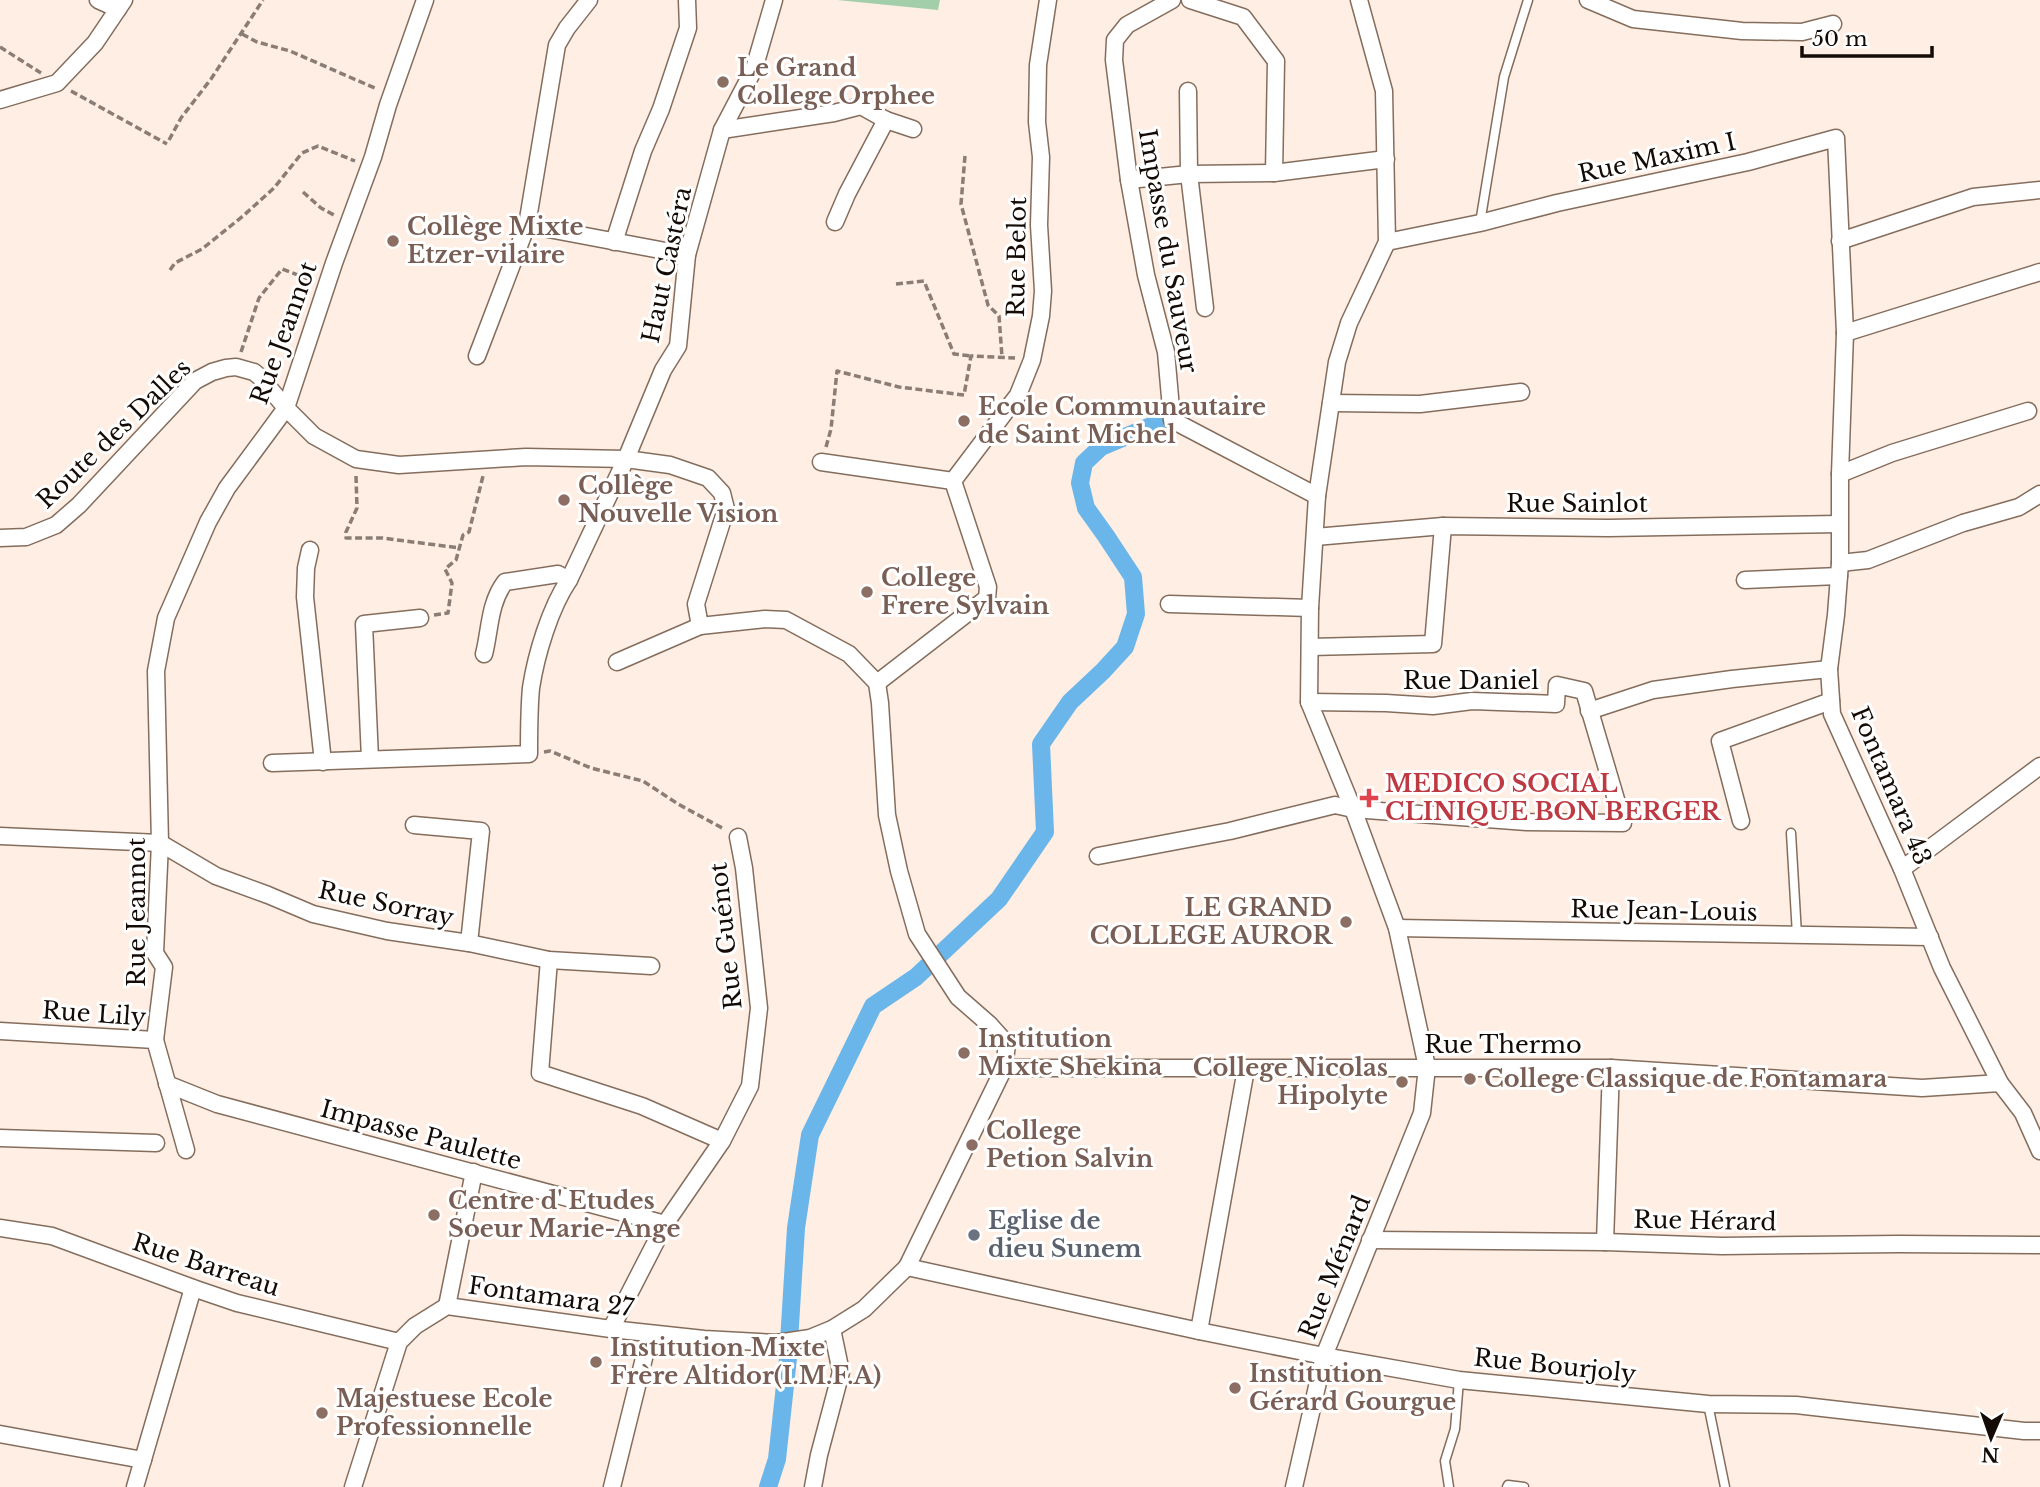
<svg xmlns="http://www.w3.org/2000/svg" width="2040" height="1487" font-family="'Libre Baskerville',serif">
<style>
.pitch{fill:#a2cfaa}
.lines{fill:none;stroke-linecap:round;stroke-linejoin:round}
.canal{stroke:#6ab5e9;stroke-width:18}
.lane-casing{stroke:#846d5d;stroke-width:11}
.street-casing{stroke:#846d5d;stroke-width:19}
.path{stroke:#897d75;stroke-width:3.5;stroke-dasharray:7 3.5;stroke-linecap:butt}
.lane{stroke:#fff;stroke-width:8}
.street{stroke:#fff;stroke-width:16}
.education-dot{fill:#8d6e63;stroke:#fff;stroke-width:2.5}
.health-dot{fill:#e0444e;stroke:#fff;stroke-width:2.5}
.worship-dot{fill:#6b7280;stroke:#fff;stroke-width:2.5}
.labels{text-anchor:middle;stroke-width:6;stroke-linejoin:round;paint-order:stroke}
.education-label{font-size:24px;font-weight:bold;fill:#785e54;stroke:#fff;text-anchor:start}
.street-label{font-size:24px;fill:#140b06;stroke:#fff}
.health-label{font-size:24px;font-weight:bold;fill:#be3a42;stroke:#fff;text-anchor:start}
.worship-label{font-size:24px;font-weight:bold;fill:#5b616d;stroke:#fff;text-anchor:start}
</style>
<rect width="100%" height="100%" fill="#feeee3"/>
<path class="pitch" d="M837,0H940L938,10Z"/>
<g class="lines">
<path class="canal" d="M768,1487L777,1459L788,1358L796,1228L810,1135L873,1006L916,977L999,899L1045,832L1041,744L1070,702L1103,671L1125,647L1136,614L1133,577L1106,536L1086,508L1080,483L1084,463L1101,447L1158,423"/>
<defs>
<g id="lane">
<path d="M1480,223L1504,77L1528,0"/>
<path d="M1791,833L1797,935"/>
<path d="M1708,1404L1725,1487"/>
<path d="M1449,1487L1445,1461L1455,1429L1459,1380"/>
<path d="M1507,1487L1508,1485L1524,1487"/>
</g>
<g id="street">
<path d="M98,0L118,9"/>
<path d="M589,0L567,28L557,45L527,225L687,255"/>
<path d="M1172,0L1127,25L1115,40L1114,60L1129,180L1146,275L1166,352L1172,420L1317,496"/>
<path d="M1190,0L1243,17L1276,61L1274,173"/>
<path d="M1588,0L1633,19L1742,31L1802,32L1833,24"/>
<path d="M1188,91L1189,174L1205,308"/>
<path d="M0,100L57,83L95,43L124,0"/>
<path d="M722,130L834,113L861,106L886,120L913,129"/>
<path d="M1129,180L1189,174L1274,173L1386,159"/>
<path d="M835,222L847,194L886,120"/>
<path d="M1840,241L1973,197L2040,190"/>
<path d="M614,242L643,151L661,109L688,28L687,0"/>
<path d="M1387,242L1480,223L1557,203L1748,162L1836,138L1845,333L1840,474V563L1836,615L1829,669L1832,714L1902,869L1942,968L2000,1083L2023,1113L2040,1151"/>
<path d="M1845,333L2040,272"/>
<path d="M477,356L527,225"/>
<path d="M1331,403L1420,404L1521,392"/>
<path d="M821,462L953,481"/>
<path d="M1840,474L1892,453L2028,411"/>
<path d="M1315,537L1443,526L1608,528L1839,524"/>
<path d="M0,538L26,537L56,525L79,505L195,381L212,372L226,368L236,367L254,372L260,377L286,408L314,436L356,459L399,465L526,457L626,459L670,465L708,478L722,493L726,509L696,604L700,626L765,619L786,620L849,654L877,683L880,703L887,815L899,871L917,934L958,997L990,1025L1007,1044L1004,1068L907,1267L864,1309L832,1329L810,1338L777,1343L704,1339L611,1329L447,1306L415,1326L399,1342L353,1487"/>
<path d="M310,550L306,568L305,597L323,762"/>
<path d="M1840,563L1868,560L1963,523L2019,507L2040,494"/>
<path d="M1745,580L1839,576"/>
<path d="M1169,604L1310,608"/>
<path d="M1310,647L1433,644L1443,526"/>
<path d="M484,654C490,631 489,603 505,582L558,574L569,580"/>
<path d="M617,662L700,626"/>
<path d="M877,683L987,598L988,587L953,481L1018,395L1032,360L1041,316L1043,291L1039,225L1041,157L1037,122L1038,65L1048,0"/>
<path d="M1589,711L1653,690L1732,679L1829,669"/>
<path d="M370,759L364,624L420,618"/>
<path d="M272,763L529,754C529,732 529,709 531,688C536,655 550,608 569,580L626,459L663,370L678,346L687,255L722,130L754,69L774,0"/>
<path d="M1741,821L1720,741L1831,701"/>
<path d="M414,825L481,831L469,943"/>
<path d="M0,836L160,843L216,876L268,895L313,914L387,931L469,943L549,960L651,966"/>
<path d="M1098,856L1230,831L1335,805L1353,809L1527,822L1623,823L1584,691L1557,685L1556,704L1472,701L1433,706L1386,703L1309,702"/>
<path d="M1902,869L2040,766"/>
<path d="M1397,928L1930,937"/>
<path d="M549,960L540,1073L642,1106L722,1141"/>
<path d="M0,1031L155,1040L186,1150"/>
<path d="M155,1040L164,967L155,953L160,843L156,671L166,618L208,522L227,488L286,408L334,263L373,157L388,105L425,0"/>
<path d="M1004,1068H1611L1922,1088L2000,1083"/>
<path d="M167,1084L217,1104L665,1224"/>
<path d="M0,1138L156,1143"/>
<path d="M0,1228L52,1236L193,1288L237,1303L399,1342"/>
<path d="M1370,1240L1605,1242L1722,1246L1899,1244L2040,1245"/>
<path d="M1605,1242L1611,1068"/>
<path d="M907,1267L1199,1331L1324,1356L1459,1380L1708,1404L1796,1405L2024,1431H2040"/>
<path d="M447,1306L474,1172"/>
<path d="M611,1329L665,1224L722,1141L750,1086L759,1008L744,868L738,837"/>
<path d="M1199,1331L1246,1069"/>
<path d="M0,1434L143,1460"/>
<path d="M135,1487L193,1288"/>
<path d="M612,1487L650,1334"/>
<path d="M813,1487L819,1455L841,1372L832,1329"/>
<path d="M1294,1487L1324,1356L1422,1113L1427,1067L1397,928L1353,809L1309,702L1310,608L1317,496L1337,362L1349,323L1387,242L1384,91L1359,0"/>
</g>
</defs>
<use href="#lane" class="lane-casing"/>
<use href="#street" class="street-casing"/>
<g class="path">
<path d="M242,34L257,42L290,51L377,89"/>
<path d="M0,47L41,73"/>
<path d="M71,91L167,144"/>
<path d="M169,140L181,118L211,79L263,0"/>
<path d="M965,156L961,204L988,305L999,316L1002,357"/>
<path d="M303,192L321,208L334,215"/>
<path d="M170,270L175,263L202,249L243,216L274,188L302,153L318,146L355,161"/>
<path d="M896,284L924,281L954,354L971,356"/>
<path d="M241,352L259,298L282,269L311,280"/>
<path d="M826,447L831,429L837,371L899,387L964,395L971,356L1015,358"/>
<path d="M356,476L357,508L346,532V538H382L460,548"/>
<path d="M434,615L448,613L452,583L445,569L456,560L463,535L469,532L483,476"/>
<path d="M544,752L550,751L591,768L643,781L678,804L724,829"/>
</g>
<use href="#lane" class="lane"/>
<use href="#street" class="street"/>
</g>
<g class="education-dot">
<circle cx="723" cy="82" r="7"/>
<circle cx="393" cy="241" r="7"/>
<circle cx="964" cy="421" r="7"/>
<circle cx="564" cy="500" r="7"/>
<circle cx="867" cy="592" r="7"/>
<circle cx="1346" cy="922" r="7"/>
<circle cx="964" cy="1053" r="7"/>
<circle cx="1470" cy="1079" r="7"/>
<circle cx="1402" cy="1082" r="7"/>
<circle cx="972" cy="1145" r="7"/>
<circle cx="434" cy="1215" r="7"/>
<circle cx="596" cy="1362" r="7"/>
<circle cx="1235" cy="1388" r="7"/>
<circle cx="322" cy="1413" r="7"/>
</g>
<path class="health-dot" d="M1365.5 787.5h7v7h7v7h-7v7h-7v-7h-7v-7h7z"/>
<circle class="worship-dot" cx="974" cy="1235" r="7"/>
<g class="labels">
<g class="education-label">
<text x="737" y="76">Le Grand<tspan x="737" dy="28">College Orphee</tspan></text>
<text x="407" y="235">Collège Mixte<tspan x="407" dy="28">Etzer-vilaire</tspan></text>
<text x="978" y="415">Ecole Communautaire<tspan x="978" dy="28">de Saint Michel</tspan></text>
<text x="578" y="494">Collège<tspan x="578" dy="28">Nouvelle Vision</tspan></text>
<text x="881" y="586">College<tspan x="881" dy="28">Frere Sylvain</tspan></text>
<text x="1332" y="916" text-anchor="end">LE GRAND<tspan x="1332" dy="28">COLLEGE AUROR</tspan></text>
<text x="978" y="1047">Institution<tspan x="978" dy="28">Mixte Shekina</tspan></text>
<text x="1388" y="1076" text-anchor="end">College Nicolas<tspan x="1388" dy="28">Hipolyte</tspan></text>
<text x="1484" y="1087">College Classique de Fontamara</text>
<text x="986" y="1139">College<tspan x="986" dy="28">Petion Salvin</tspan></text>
<text x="448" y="1209">Centre d' Etudes<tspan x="448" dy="28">Soeur Marie-Ange</tspan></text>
<text x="610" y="1356">Institution Mixte<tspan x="610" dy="28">Frère Altidor(I.M.F.A)</tspan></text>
<text x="1249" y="1382">Institution<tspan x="1249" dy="28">Gérard Gourgue</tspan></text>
<text x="336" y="1407">Majestuese Ecole<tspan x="336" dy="28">Professionnelle</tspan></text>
</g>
<g class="street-label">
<text transform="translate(1657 158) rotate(-12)" y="8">Rue Maxim I</text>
<text transform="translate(1168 251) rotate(80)" y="8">Impasse du Sauveur</text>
<text transform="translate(1017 257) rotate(-89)" y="8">Rue Belot</text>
<text transform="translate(667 265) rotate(-78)" y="8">Haut Castéra</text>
<text transform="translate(284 333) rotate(-70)" y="8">Rue Jeannot</text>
<text transform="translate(114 434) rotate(-44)" y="8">Route des Dalles</text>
<text x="1577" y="512">Rue Sainlot</text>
<text x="1471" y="689">Rue Daniel</text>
<text transform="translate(1891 786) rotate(67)" y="8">Fontamara 43</text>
<text transform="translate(386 904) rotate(12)" y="8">Rue Sorray</text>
<text transform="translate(1664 911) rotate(1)" y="8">Rue Jean-Louis</text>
<text transform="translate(137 912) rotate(-90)" y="8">Rue Jeannot</text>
<text transform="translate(726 936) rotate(-96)" y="8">Rue Guénot</text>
<text transform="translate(94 1014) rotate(4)" y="8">Rue Lily</text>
<text x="1503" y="1053">Rue Thermo</text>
<text transform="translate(421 1135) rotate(15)" y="8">Impasse Paulette</text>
<text transform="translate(1705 1221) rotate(1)" y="8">Rue Hérard</text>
<text transform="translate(206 1265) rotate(18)" y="8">Rue Barreau</text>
<text transform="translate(1335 1267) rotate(-68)" y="8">Rue Ménard</text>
<text transform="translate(551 1297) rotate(8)" y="8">Fontamara 27</text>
<text transform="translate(1555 1366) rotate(6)" y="8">Rue Bourjoly</text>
</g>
<g class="health-label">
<text x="1385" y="792">MEDICO SOCIAL<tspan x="1385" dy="28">CLINIQUE BON BERGER</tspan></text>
</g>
<g class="worship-label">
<text x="988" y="1229">Eglise de<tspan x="988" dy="28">dieu Sunem</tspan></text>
</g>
</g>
<g transform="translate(1991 1438) rotate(182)" stroke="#ffffff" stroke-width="5" paint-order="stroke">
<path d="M0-5L12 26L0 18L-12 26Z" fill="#140b06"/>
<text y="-10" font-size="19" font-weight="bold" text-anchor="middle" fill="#140b06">N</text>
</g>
<path d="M1802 46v10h130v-10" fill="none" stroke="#140b06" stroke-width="3.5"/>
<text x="1812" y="46" font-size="21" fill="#140b06" stroke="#ffffff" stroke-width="5" paint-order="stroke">50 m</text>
</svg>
